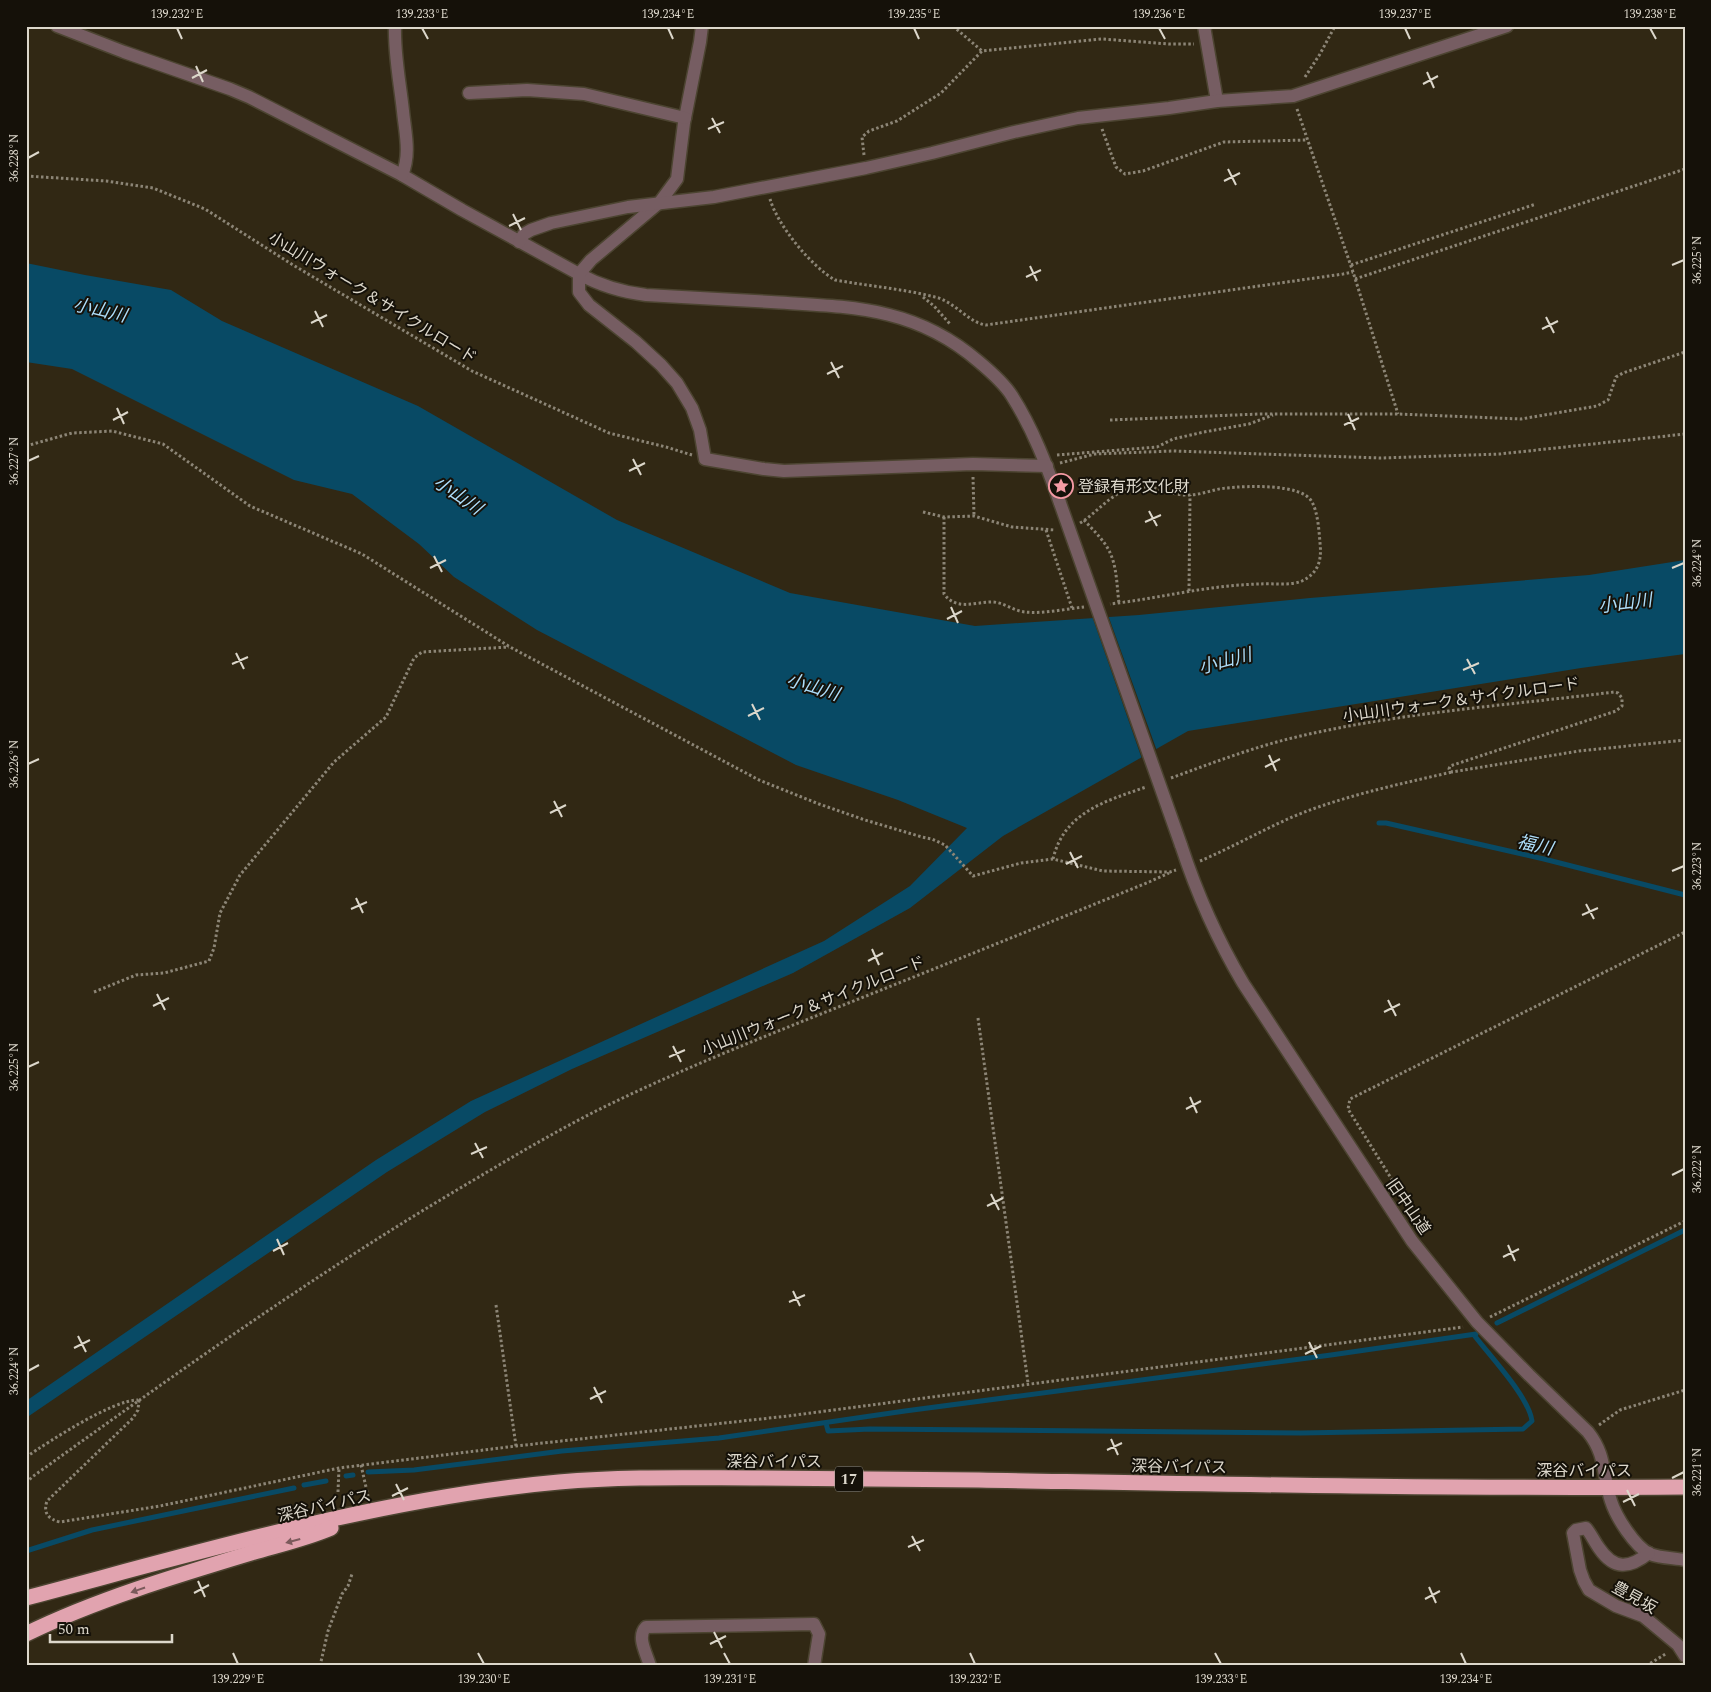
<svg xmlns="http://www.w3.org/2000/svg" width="1711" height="1692" font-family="Spectral,'Noto Sans JP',serif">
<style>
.water{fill:#084a65}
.pier{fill:#312814}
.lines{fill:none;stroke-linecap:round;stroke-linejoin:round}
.stream{stroke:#084a65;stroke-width:5}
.minor-casing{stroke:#4c4431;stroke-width:15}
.highway-casing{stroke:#4c4431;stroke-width:18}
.path{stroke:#8c8576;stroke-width:3;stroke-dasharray:2.5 2.5;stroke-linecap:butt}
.minor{stroke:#765d62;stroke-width:12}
.highway{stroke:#e1a3af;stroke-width:15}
.minor-bridge-casing{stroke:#4c4431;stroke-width:15;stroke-linecap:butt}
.minor-bridge{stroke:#765d62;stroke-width:12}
.oneway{fill:#7b5a5c}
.ticks{fill:none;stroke:#dcd7cb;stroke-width:2}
.labels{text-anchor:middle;stroke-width:4;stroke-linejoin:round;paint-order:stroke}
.shield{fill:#151109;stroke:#a09c91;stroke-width:1}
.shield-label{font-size:15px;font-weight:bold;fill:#dcd7cb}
.street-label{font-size:16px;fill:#dcd7cb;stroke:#151109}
.poi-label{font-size:16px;fill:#dcd7cb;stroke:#151109;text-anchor:start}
.water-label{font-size:18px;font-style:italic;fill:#adddf9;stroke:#151109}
.neatline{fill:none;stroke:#dcd7cb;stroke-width:2}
.ticks-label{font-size:12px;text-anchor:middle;fill:#dcd7cb}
</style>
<rect width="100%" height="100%" fill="#312814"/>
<path class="water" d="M26,263L85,275L171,290L222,321L418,406L617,520L790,593L975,626L1139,615L1310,598L1589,575L1685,560V654L1581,668L1188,731L1003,836L910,908L793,973L572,1069L485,1112L387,1172L26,1418V1401L376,1160L471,1101L824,941L910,886L967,828L898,800L796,765L537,630L454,577L419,544L352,494L294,480L72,369L26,362Z"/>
<path class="pier" d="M1108,615L1157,751L1142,759L1092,616Z"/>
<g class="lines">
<g class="stream">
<path d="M1379,823H1386L1544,859L1685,895"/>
<path d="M1497,1323L1685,1230"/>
<path d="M826,1423L828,1431L870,1429L1301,1433L1523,1429L1532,1421C1529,1397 1489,1355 1474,1335"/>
<path d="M368,1472L414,1470L562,1451L719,1438L905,1411L1331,1355L1476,1334"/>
<path d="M346,1476L353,1475"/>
<path d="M304,1485L326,1481"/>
<path d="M26,1551L92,1530L294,1488"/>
</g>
<defs>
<g id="minor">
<path d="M57,26L124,52L230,89L249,97L402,175L462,210L579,274C601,286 621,292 646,295C688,297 729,300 771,302C850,307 914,306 978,361C990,371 1004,383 1012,396C1033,429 1047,466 1060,503"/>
<path d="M395,26C394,54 400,83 403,111C405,132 411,154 402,175"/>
<path d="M702,26L700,42L684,123L677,179L660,202L591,260L579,274V292L589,305L636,342L661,365L677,383L692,408L700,430L705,459L764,469L784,471L973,464L1047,466"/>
<path d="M1204,26L1217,101"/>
<path d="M469,93L527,90L584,94L685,118"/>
<path d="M519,242L524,234L531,230L551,223L628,207L714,197L866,168L932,153L1014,132L1078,118L1169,108L1217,101L1293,96L1507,26"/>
<path d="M1181,845C1197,894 1217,939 1243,983L1412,1241L1477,1322L1529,1375L1588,1432C1607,1456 1602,1475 1611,1501C1616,1517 1635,1547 1650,1554C1660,1558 1674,1558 1685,1560"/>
<path d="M1649,1553C1629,1569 1614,1570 1599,1548C1594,1541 1591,1534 1586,1528L1576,1530L1573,1533L1580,1570L1584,1581L1589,1590L1616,1606L1643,1616L1678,1645L1685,1656"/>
<path d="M650,1666C647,1654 636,1637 646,1627L814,1624L819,1634L814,1666"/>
</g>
<g id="highway">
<path d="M26,1598C200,1552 380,1498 559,1482C626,1476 694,1478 761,1478C834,1479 906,1479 979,1480C1214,1484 1450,1489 1685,1487"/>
<path d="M26,1634C95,1600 178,1575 251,1553C278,1545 305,1539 331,1528"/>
</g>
</defs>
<use href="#minor" class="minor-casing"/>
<use href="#highway" class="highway-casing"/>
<g class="path">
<path d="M953,26L982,51"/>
<path d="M1305,77L1320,54L1335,26"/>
<path d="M1297,109L1353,272L1398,414"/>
<path d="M1102,129L1116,167L1125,174L1143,171L1224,142L1307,140"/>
<path d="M864,155L862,137L869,131L897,121L941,93L982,51L1102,39L1169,44H1194"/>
<path d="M26,176L106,181L153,188L205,209L293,265L472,371L609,433L666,447L692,455"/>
<path d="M770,199C778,226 811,266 835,280C869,286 903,289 935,297C954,301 969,323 986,325L1343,274L1353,272"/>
<path d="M1351,265L1536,204"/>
<path d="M1355,279L1685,169"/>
<path d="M923,297L934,306L950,324"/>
<path d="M1110,420L1260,414H1398L1521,419L1597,406L1608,400L1616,377L1623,373L1685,352"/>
<path d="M26,446L72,433L112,431L163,444L250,506L362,554L510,647L759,780L819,804L865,820L922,837L932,839L945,845L973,876L1021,863L1053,859L1103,871L1170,872L1176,870"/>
<path d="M1057,455L1157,447L1173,439L1204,432L1249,424L1273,415"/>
<path d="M1060,463L1095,454L1173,451L1381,458L1500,454L1685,434"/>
<path d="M973,477L974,516"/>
<path d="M923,512L944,517L974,516L1012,527L1055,530"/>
<path d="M944,517V594C957,611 974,602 992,602C1003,602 1014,611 1025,612C1044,614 1065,609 1084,607"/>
<path d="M1084,520C1094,531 1106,542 1111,555C1117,569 1117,588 1119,603"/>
<path d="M1080,523C1097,513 1109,495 1129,489C1155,482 1168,496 1189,495C1201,495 1214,489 1226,488C1246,486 1302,483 1312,502C1318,513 1319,531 1320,543C1322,561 1318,573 1302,581C1291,586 1272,583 1260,584C1209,585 1161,598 1110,604"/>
<path d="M1046,530L1072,608"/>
<path d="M1189,591L1190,495"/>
<path d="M1171,778C1215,762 1259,745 1305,735C1406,712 1511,705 1614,692L1618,693L1622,698V706L1616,711L1450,766L1449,769L1452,772L1579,751L1685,740"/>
<path d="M1053,859C1064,812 1106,801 1146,787"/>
<path d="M1200,861C1233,847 1264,829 1297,815C1347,795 1400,784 1452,772"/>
<path d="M94,992L136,975L164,973L209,961L214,948L220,913L240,875L334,762L386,717L414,658L422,652L509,647"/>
<path d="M978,1018L1028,1383"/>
<path d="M1402,1198L1399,1191L1348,1109L1350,1099L1685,932"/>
<path d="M496,1305L516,1446"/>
<path d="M1490,1317L1685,1221"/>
<path d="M139,1400L138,1410L133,1418L47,1501C43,1513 48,1519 60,1522L160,1506L339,1468L516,1446L788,1416L1463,1327"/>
<path d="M1599,1425L1620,1410L1685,1390"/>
<path d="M26,1457C50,1441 112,1400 138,1400"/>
<path d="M361,1465L368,1496"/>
<path d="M26,1483L32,1477C174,1375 316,1273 467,1184C509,1159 551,1134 594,1112C674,1072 758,1039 841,1006C944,965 1046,924 1149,882L1169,873"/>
<path d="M338,1492L339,1468"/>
<path d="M320,1666L328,1631L342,1594L348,1586L352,1574"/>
<path d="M1646,1666L1667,1653"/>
</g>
<use href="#minor" class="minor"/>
<use href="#highway" class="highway"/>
<defs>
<path id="minor-bridge" d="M1060,503L1181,845"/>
</defs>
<use href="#minor-bridge" class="minor-bridge-casing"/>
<use href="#minor-bridge" class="minor-bridge"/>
</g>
<defs><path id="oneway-solid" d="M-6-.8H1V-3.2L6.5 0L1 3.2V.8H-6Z" transform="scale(1.25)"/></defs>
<g class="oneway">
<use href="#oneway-solid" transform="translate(293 1541) rotate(165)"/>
<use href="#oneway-solid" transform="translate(138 1590) rotate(161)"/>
</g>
<path class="ticks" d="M177,28L182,39M422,28L428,39M668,28L673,39M914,28L919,39M1159,28L1165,39M1405,28L1410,39M1650,28L1656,39M196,66L203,82M1427,72L1434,88M192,78L207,70M1423,84L1438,76M712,118L720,133M708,129L724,122M28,158L39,152M1228,169L1236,185M1224,181L1240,173M513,214L521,230M509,226L525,218M1672,265L1684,260M1030,266L1037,281M1026,277L1041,270M315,311L323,327M1546,317L1554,333M311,323L327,315M1542,329L1558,321M831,362L839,378M827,374L843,366M117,408L124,424M1348,414L1355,430M113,420L128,412M1344,425L1359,418M633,459L641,475M28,461L39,456M629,471L645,463M1149,511L1157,526M1145,522L1161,515M434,556L442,572M430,568L446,560M1672,568L1684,563M951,607L958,623M947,619L962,611M236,653L244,669M1467,659L1475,674M232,664L248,657M1463,670L1479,663M752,704L760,720M748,716L764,708M1269,755L1276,771M28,764L39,759M1265,767L1280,759M554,801L562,817M550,813L566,805M1070,852L1078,868M1066,864L1082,856M1672,871L1684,866M356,898L363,913M1586,904L1594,919M351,909L367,902M1582,915L1598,908M872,949L879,965M868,961L883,953M157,994L165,1010M1388,1000L1396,1016M153,1006L169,998M1384,1012L1400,1004M673,1046L681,1062M669,1057L685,1050M28,1067L39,1062M1190,1097L1197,1113M1186,1109L1201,1101M475,1143L483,1158M471,1154L487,1147M1672,1175L1684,1169M991,1194L999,1210M987,1206L1003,1198M277,1239L284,1255M1508,1245L1515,1261M273,1251L288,1243M1503,1257L1519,1249M793,1291L800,1306M789,1302L805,1295M78,1336L86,1352M1309,1342L1317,1358M74,1348L90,1340M1305,1354L1321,1346M28,1371L39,1365M594,1387L602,1403M590,1399L606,1391M1111,1439L1118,1455M1107,1450L1122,1443M1672,1478L1684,1472M396,1484L404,1500M1627,1490L1635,1506M392,1496L408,1488M1623,1502L1639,1494M912,1536L920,1551M908,1547L924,1540M198,1581L205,1597M1429,1587L1436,1603M194,1593L209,1585M1425,1599L1440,1591M714,1632L722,1648M710,1644L726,1636M233,1653L238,1664M478,1653L484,1664M724,1653L730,1664M970,1653L975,1664M1215,1653L1221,1664M1461,1653L1466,1664"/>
<defs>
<symbol id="sight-ring" viewBox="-11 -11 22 22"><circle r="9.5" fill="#151109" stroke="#f49aa4" stroke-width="1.5"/><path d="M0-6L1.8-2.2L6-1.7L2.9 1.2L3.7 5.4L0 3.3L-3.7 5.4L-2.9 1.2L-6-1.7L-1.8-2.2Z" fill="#f49aa4"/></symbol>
</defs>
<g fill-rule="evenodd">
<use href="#sight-ring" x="1047" y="472" width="28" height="28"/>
</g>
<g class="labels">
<rect class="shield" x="835" y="1466.5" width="28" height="25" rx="4"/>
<g class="shield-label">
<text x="849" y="1484">17</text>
</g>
<g class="street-label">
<text transform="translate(373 297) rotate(31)" y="6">小山川ウォーク＆サイクルロード</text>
<text transform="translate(1461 699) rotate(-8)" y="6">小山川ウォーク＆サイクルロード</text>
<text transform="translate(813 1005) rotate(-22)" y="6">小山川ウォーク＆サイクルロード</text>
<text transform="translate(1409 1206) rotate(55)" y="6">旧中山道</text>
<text x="774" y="1467">深谷バイパス</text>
<text transform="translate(1179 1466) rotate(1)" y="6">深谷バイパス</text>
<text x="1584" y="1476">深谷バイパス</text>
<text transform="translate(324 1505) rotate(-13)" y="6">深谷バイパス</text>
<text transform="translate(1635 1597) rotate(29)" y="6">豊見坂</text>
</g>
<g class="poi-label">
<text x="1078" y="492">登録有形文化財</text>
</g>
<g class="water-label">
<text transform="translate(100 310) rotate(13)" y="6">小山川</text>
<text transform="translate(458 495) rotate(34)" y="6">小山川</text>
<text transform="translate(1625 603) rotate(-7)" y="6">小山川</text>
<text transform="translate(1225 661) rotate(-15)" y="6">小山川</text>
<text transform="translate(813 687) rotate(17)" y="6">小山川</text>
<text transform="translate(1535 845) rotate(13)" y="6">福川</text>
</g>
</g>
<rect width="1711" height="1692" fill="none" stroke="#151109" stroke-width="55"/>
<path d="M50 1634v8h122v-8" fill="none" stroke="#dcd7cb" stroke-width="2.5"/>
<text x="58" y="1634" font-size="15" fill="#dcd7cb" stroke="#151109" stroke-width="4" paint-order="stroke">50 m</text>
<rect x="28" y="28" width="1656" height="1636" class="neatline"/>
<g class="ticks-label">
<text x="177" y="18">139.232°E</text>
<text x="422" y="18">139.233°E</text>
<text x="668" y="18">139.234°E</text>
<text x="914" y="18">139.235°E</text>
<text x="1159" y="18">139.236°E</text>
<text x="1405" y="18">139.237°E</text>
<text x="1650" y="18">139.238°E</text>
<text transform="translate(14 158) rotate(-90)" y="4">36.228°N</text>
<text transform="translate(1697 260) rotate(-90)" y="4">36.225°N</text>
<text transform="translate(14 461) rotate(-90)" y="4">36.227°N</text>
<text transform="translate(1697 563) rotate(-90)" y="4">36.224°N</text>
<text transform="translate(14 764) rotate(-90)" y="4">36.226°N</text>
<text transform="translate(1697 866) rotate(-90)" y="4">36.223°N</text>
<text transform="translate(14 1067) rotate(-90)" y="4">36.225°N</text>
<text transform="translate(1697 1169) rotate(-90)" y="4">36.222°N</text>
<text transform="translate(14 1371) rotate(-90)" y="4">36.224°N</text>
<text transform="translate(1697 1472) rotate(-90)" y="4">36.221°N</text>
<text x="238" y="1683">139.229°E</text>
<text x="484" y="1683">139.230°E</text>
<text x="730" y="1683">139.231°E</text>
<text x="975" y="1683">139.232°E</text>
<text x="1221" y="1683">139.233°E</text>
<text x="1466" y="1683">139.234°E</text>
</g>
</svg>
